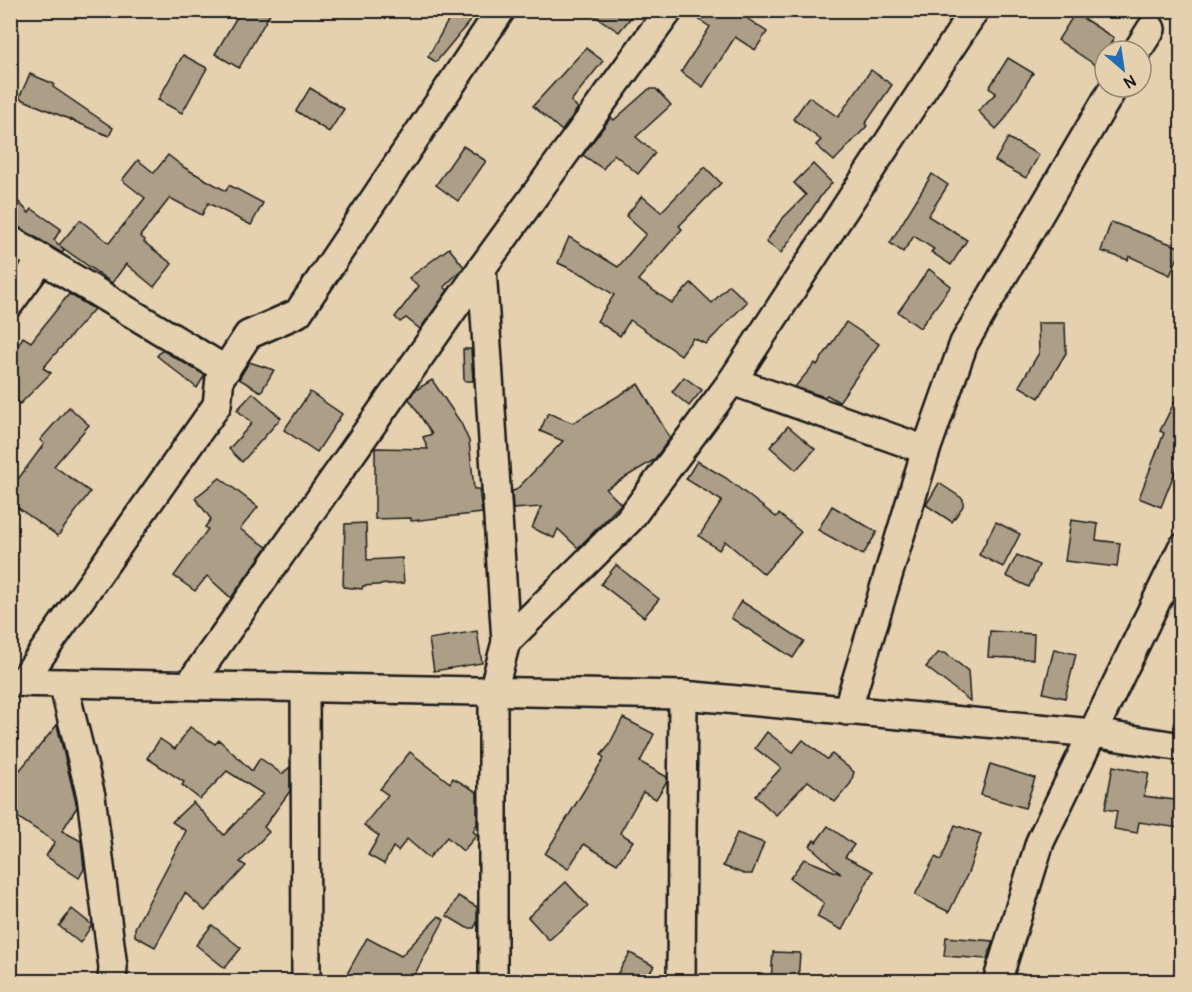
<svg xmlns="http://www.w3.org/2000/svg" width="1192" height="992" font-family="Pangolin,sans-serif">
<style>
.building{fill:#ad9f87;stroke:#1c1c1c;stroke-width:1.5}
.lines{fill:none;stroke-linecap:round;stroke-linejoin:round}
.minor-casing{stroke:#1c1c1c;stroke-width:32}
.minor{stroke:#e5d1af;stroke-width:27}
</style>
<rect width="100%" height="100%" fill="#e5d1af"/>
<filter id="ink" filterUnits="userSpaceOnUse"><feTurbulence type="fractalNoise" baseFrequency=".0167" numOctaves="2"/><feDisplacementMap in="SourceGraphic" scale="12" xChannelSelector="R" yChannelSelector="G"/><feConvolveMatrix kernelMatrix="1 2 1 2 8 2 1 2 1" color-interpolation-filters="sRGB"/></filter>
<g filter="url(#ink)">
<g class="building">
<path d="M241,10H272L239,68L215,54Z"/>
<path d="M454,10H479L436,62L428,57Z"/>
<path d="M586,10H637L619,32Z"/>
<path d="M685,10H752L748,19L767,32L755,50L735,37L703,87L681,72L710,27Z"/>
<path d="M1075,13L1114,38L1097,66L1058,40Z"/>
<path d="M586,48L603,61L571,101L578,108L562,131L533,106Z"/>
<path d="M183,55L207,68L182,113L158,100Z"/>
<path d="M1008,58L1033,73L1005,119L996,129L978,111L996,93L989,88Z"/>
<path d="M871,70L892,85L865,124L867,126L834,161L816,145L821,140L793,119L809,97L838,117Z"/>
<path d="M30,74L54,84L53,87L113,128L109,136L19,98Z"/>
<path d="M310,88L344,109L329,132L296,111Z"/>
<path d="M649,89H656L671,105L636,137L655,153L638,174L614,154L603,169L583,155L611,117L614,120Z"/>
<path d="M1008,138L1039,155L1026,178L995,161Z"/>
<path d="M463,146L486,161L458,201L436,185Z"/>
<path d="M168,155L185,168L226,191L229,185L263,203L251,225L208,203L202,215L170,198L140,236L145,240L144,242L172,264L154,287L126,264L112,283L60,246L64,251L62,253L10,222V193L29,213L32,209L61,229L54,240L59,245L80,220L109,243L145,198L122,180L138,160L154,173Z"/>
<path d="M813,164L832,183L823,193L781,253L766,242L781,220L806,195L794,183Z"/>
<path d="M705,167L721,183L679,226L682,229L638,280L672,303L691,283L712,303L729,285L747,302L706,344L693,338L681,355L630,320L620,336L597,321L614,295L584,275L558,263L569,237L618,267L646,234L626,216L642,196L661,212Z"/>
<path d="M932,174L948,185L928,216L967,240L951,265L931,252L934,249L914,236L903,252L890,243Z"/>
<path d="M1111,222L1182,248L1170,275L1129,256L1128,260L1101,251Z"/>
<path d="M449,248L464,267L444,287L448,290L420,329L406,318L400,322L395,317L419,286L409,278Z"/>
<path d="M929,269L951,286L920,328L898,312Z"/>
<path d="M69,294L94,309L43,368L51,373L20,404L10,395V359L23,337L31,342Z"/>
<path d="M846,322L879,344L839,402L827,395L825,397L795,387L815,363L817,365Z"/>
<path d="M1038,323H1065L1066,353L1039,398L1019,386L1039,353Z"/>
<path d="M463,349H471L473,381H464Z"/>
<path d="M162,350L205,375L197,388L157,356Z"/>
<path d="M249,362L274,370L261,392L239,379Z"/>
<path d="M684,377L702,390L689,406L672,392Z"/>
<path d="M432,380L461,423L469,441L474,489H479L482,513L411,521V518L375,519V448L428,449L423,437L432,434L409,399L414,391Z"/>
<path d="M638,384L670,438L654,460L606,489L621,504L578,548L558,529L554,538L532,528L541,507L513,509L512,491L516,490L563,441L540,431L548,413L573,423Z"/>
<path d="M1180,391L1182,454L1161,507L1139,498L1164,433L1160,431Z"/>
<path d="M310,392L342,414L317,452L284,430Z"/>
<path d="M253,393L281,418L242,462L229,449L252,423L237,410Z"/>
<path d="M69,407L89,425L54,466L90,492L58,536L10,502V490L44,444L40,440Z"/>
<path d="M788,426L815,449L796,470L770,447Z"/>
<path d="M697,461L726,478L776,517L779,514L801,532L764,574L725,541L719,550L699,536L722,501L686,479Z"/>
<path d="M220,478L258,507L240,529L267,547L231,598L207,576L195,591L174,576L208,529L205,527L211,519L195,498Z"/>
<path d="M939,483L963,499V506L952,522L926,505Z"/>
<path d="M832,506L877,532L863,555L818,530Z"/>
<path d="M1071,520L1098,524L1096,540L1120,543L1117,567L1065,561Z"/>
<path d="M996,522L1020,534L1003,567L979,555Z"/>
<path d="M366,523L367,560L402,558L404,583L363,586L362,589L343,587L345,524Z"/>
<path d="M1017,555L1039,565L1029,587L1006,576Z"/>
<path d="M616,565L659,599L644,617L601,584Z"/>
<path d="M741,601L804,641L793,658L731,618Z"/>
<path d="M477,631L482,663L434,671L429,639Z"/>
<path d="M990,631L1034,634L1033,659L988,657Z"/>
<path d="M1054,649L1076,654L1065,698L1043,693Z"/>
<path d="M938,653H945L968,671L970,701L926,667Z"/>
<path d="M623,718L654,734L640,762L667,777V781L656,799L643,792L620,833L633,841L617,864L584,844L568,869L545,854L604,758L601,755L608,747Z"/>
<path d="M57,725L77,807L62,831L81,841L84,869L79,878L46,856L55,842L10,812V782Z"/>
<path d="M190,727L215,744L219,740L252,771L260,758L282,774L290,767V791L264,827L269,832L240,862L246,866L205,911L185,893L155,947L135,936V928L186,831L172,822L193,802L224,835L263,794L227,771L200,799L182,785L184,782L147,758L160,739L175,749Z"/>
<path d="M767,732L793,752L803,740L827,759L832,754L854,772L851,783L835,802L808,781L776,815L755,796L781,768L755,748Z"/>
<path d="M410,752L450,783L453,778L477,792V824L473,831L477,835L463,851L447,837L429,858L407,839L398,851L393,847L384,864L368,855L379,836L364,825L388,795L380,789Z"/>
<path d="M990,764L1035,778L1025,808L981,795Z"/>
<path d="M1113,766L1149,773L1144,796L1182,801L1179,828L1139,822L1137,833L1114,829L1117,811L1105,809Z"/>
<path d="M955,825L981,834L968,873L949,912L915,895L935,857L941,860Z"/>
<path d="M828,826L854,845L845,857L873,871L842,930L817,917L824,903L790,878L804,859L841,874L810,846L814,840L816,842Z"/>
<path d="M737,833L764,843L752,874H744L723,866Z"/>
<path d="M566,882L588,906L549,940L528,917Z"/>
<path d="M458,896L477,907V923L474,928H467L447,916Z"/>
<path d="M72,909L92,925L80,943L59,926Z"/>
<path d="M439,916L444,920L411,981H343L367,938L401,956Z"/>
<path d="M212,925L241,948L225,968L196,945Z"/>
<path d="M946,937L993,941L987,959L944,956Z"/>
<path d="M773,952L800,953L798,981H771Z"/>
<path d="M630,953L654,966L645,981H613Z"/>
</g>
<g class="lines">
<defs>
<g id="minor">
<path d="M1137,51L1151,29"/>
<path d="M10,240L226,370"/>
<path d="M482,268L506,642L493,691V982"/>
<path d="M10,303L42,259"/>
<path d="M732,381L926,450"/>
<path d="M506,642L629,520L732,381L975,10"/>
<path d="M10,682L683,695L1093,733L1182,747"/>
<path d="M22,682L217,405L220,378L248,335L298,313L501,10"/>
<path d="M63,683L91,796L113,967L112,982"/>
<path d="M189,685L482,268L669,10"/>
<path d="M305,688L306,982"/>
<path d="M847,711L926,450L964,343L1114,87"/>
<path d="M681,982L683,695"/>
<path d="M997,982L1040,842L1182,548"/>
</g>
</defs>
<use href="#minor" class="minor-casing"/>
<use href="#minor" class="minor"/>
</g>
</g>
<rect width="1192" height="992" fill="none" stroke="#e5d1af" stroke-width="36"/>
<rect x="18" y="18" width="1156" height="956" fill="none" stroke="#1c1c1c" stroke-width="2" filter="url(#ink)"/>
<g transform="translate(1123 69) rotate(151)"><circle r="28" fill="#e5d1af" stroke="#958974" stroke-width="1.5"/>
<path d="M0-4.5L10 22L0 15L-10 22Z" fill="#1f6fb2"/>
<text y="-9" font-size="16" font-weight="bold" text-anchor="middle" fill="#1c1c1c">N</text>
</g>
</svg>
